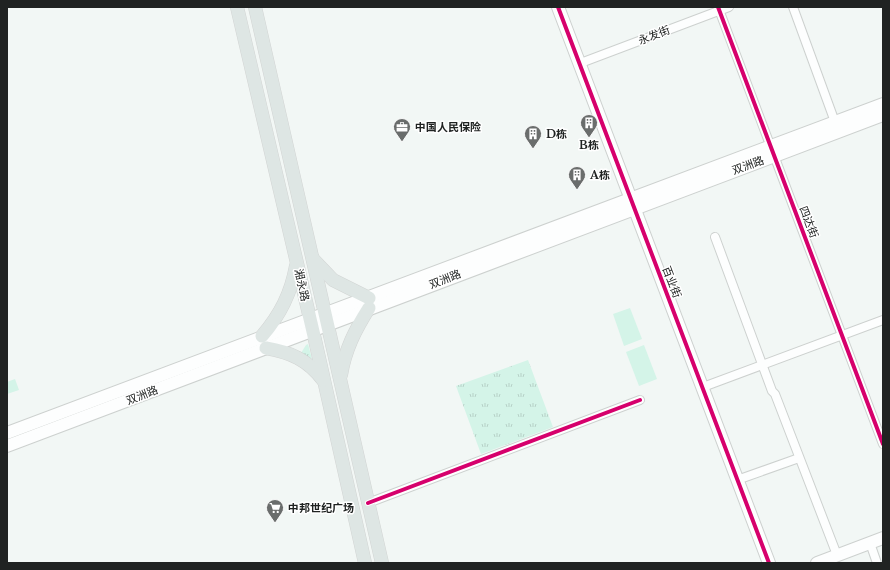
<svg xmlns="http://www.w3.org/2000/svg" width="890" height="570" font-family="'Libre Baskerville','Noto Sans SC',serif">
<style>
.grass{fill:url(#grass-tufts)}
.park{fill:#d4f4e8}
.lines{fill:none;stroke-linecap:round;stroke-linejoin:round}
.street-casing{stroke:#cdd1cf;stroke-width:10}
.secondary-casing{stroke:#cdd1cf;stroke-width:14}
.primary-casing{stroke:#d2d4d3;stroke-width:14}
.street{stroke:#fdfefe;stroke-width:8}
.secondary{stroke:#fdfefe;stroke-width:12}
.primary{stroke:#dee6e4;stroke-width:13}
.cycleway-casing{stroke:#fff;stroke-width:6}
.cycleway{stroke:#d6006c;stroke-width:4}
.labels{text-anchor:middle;stroke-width:3;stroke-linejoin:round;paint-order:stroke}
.street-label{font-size:11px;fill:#202322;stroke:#fff}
.poi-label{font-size:11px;font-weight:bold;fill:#202322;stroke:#fff;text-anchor:start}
</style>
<defs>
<pattern id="grass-tufts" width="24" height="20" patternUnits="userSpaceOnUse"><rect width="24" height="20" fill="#d4f4e8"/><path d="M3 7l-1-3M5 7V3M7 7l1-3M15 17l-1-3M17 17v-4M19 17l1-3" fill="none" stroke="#b6d1c7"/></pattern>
</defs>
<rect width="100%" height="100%" fill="#f2f7f5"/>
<g class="grass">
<path d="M308,344L312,359L301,353L306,345Z"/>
<path d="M528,360L553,427L481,454L456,386Z"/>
</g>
<g class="park">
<path d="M630,308L642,339L624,346L613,314Z"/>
<path d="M644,345L657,379L639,386L626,352Z"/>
<path d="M15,379L19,390L7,394V382Z"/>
</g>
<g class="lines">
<defs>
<g id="street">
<path d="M718,7L883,444"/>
<path d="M793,7L835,122"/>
<path d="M578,64L729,7"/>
<path d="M715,237L772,391L775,394L837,555"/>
<path d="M703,387L883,320"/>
<path d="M737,480L799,458"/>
<path d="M368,503L640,400"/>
<path d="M870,543L877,563"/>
</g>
<g id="secondary">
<path d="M558,7L769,563"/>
<path d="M7,433L883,104"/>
<path d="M7,446L883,115"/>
<path d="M817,563L883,538"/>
</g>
<g id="primary">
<path d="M237,7L315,340L365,563"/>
<path d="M255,7L382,563"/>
<path d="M313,259L333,280L369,298"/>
<path d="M262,336C280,315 291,294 296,266"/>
<path d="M266,348C290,352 308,360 323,380"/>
<path d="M341,375C345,350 355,330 369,308"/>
</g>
</defs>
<use href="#street" class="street-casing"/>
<use href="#secondary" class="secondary-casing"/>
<use href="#primary" class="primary-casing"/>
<use href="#street" class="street"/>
<use href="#secondary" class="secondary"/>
<use href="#primary" class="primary"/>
<defs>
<g id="cycleway">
<path d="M558,7L769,563"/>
<path d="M718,7L883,444"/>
<path d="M368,503L640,400"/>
</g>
</defs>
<use href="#cycleway" class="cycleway-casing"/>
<use href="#cycleway" class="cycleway"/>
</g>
<defs>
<symbol id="building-pin" viewBox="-11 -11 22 30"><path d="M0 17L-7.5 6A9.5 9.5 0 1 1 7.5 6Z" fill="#6a6d6c" stroke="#fff"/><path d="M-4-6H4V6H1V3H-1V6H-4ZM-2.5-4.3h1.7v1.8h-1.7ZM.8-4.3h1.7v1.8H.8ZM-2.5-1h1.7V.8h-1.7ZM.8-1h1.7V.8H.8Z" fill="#fff"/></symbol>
<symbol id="office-pin" viewBox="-11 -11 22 30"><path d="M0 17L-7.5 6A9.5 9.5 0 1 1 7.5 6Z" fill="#6a6d6c" stroke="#fff"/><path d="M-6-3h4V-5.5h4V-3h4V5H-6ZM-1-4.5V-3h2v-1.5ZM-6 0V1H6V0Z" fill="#fff"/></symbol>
<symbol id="supermarket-pin" viewBox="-11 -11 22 30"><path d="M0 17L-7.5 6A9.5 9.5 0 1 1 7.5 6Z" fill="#6a6d6c" stroke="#fff"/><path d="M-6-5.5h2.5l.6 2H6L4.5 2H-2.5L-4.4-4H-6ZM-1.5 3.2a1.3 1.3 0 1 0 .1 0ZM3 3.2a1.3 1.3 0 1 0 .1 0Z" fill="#fff"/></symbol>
</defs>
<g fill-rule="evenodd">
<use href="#building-pin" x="579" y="113" width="20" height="27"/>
<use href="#office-pin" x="392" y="117" width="20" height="27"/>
<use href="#building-pin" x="523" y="124" width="20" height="27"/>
<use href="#building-pin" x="567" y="165" width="20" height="27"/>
<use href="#supermarket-pin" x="265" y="498" width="20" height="27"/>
</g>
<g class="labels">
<g class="street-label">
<text transform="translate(654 35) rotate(-21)" y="4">永发街</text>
<text transform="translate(748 165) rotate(-20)" y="4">双洲路</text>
<text transform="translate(809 222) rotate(69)" y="4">四达街</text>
<text transform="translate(445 279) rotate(-21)" y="4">双洲路</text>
<text transform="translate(672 282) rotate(69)" y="4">百业街</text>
<text transform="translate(302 285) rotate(77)" y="4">湘永路</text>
<text transform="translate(142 395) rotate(-21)" y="4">双洲路</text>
</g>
<g class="poi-label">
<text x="415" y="131">中国人民保险</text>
<text x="546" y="138">D栋</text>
<text x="589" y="149" text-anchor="middle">B栋</text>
<text x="590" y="179">A栋</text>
<text x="288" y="512">中邦世纪广场</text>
</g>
</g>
<rect width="890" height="570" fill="none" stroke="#202322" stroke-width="16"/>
</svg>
